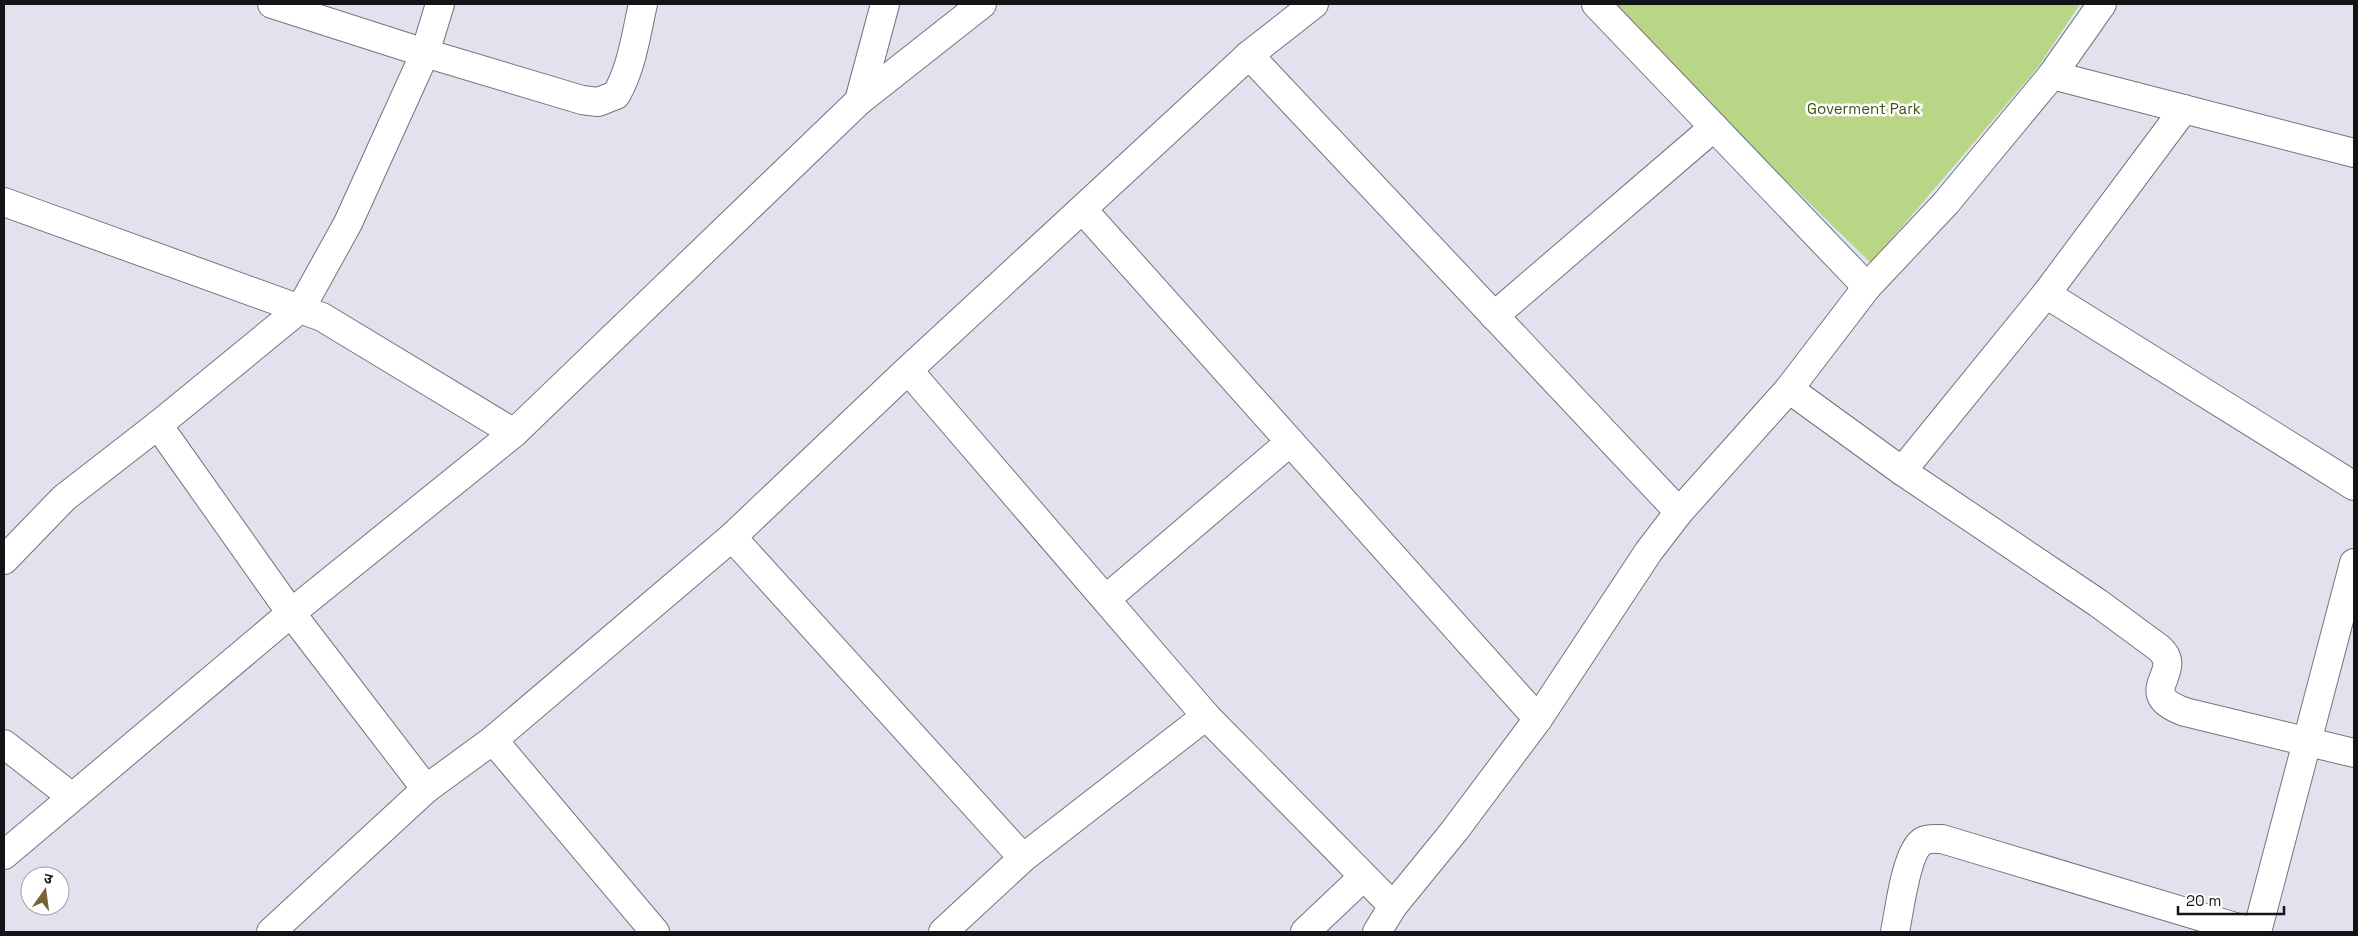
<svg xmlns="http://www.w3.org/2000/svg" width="2358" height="936" font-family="'Space Grotesk','Noto Sans Devanagari',sans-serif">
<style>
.green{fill:#b8d685}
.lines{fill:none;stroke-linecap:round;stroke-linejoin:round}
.minor-casing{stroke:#73747e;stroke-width:30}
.minor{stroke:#fff;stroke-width:28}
.labels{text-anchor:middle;stroke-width:5;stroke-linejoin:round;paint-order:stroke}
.park-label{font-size:15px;fill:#3d520c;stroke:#fff}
</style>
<rect width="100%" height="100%" fill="#e1e2ee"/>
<path class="green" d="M1616,4H2080L2038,67L1871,263L1717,113Z"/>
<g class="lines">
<defs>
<g id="minor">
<path d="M272,4L425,53L582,100L598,102L616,95C632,68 636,34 643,4"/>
<path d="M1596,4L1867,287"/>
<path d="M1249,55L1679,512"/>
<path d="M2052,75L2354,153"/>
<path d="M859,101L885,4"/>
<path d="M4,202L322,317L514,433"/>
<path d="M1083,210L1538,719"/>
<path d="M2046,294L2354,486"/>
<path d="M1494,316L1714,127"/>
<path d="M908,370L1206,716L1393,906"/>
<path d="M1789,389L1902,471L2098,603L2159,648C2187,672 2131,693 2185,712L2354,753"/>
<path d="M158,425L291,613L426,789"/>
<path d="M1902,471L2046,294L2184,109"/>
<path d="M732,537L1023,858"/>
<path d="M4,560L64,498L158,425L301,308L348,223L425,53L440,4"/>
<path d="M1106,599L1290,442"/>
<path d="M493,740L655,932"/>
<path d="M4,744L72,797"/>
<path d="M4,855L291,613L514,433L859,101L982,4"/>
<path d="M271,932L426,789L493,740L732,537L908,370L1249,55L1314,4"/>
<path d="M943,932L1023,858L1206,716"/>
<path d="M1305,932L1363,877"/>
<path d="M1377,932L1393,906L1455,830L1538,719L1649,551L1679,512L1789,389L1867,287L1946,203L2052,75L2102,4"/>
<path d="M1895,932C1899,913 1906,851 1923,841C1928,838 1936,839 1942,839L2252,932"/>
<path d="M2257,932L2354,563"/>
</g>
</defs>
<use href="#minor" class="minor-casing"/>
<use href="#minor" class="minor"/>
</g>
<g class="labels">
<g class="park-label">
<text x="1864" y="114">Goverment Park</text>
</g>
</g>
<rect width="2358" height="936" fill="none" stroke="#141418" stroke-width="10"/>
<g transform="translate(45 891) rotate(14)"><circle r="24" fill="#ffffff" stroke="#a1a1a3"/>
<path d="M0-4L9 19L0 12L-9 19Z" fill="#746633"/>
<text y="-8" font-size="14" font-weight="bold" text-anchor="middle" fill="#141418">उ</text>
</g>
<path d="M2178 906v8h106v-8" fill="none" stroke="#141418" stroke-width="2.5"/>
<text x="2186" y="906" font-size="15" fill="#141418" stroke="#ffffff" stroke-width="4" paint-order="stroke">20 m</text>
</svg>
